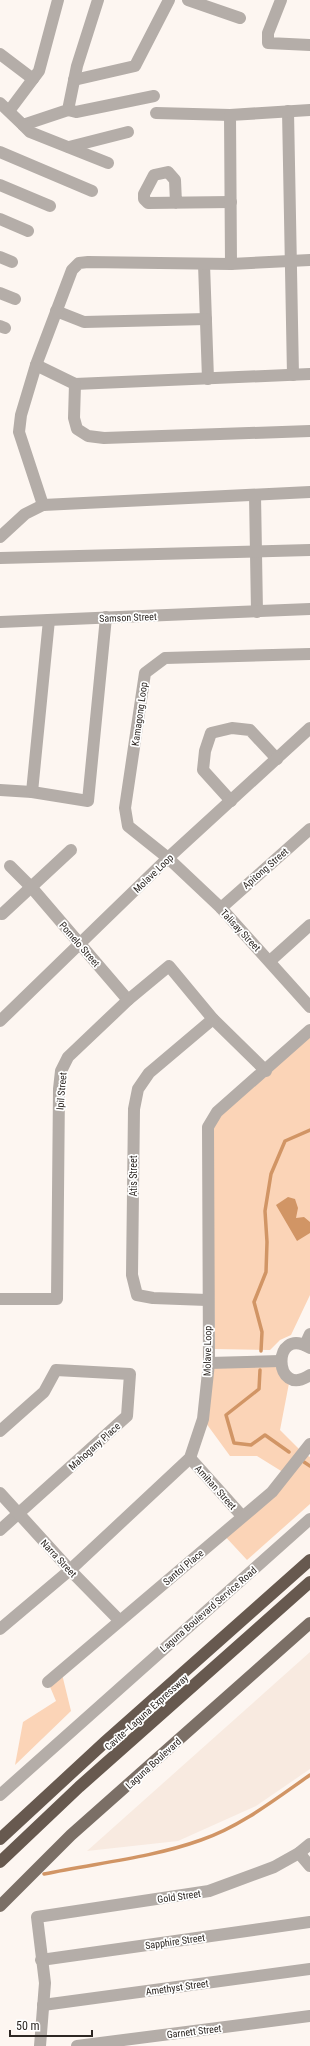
<svg xmlns="http://www.w3.org/2000/svg" width="310" height="2046" font-family="'Roboto Condensed',sans-serif">
<style>
.built{fill:#f8eae0}
.green{fill:#fbd4b7}
.water{fill:#d19565}
.lines{fill:none;stroke-linecap:round;stroke-linejoin:round}
.stream{stroke:#d19565;stroke-width:3.5}
.minor{stroke:#b4ada8;stroke-width:12}
.major{stroke:#7b6f66;stroke-width:12}
.highway{stroke:#67594f;stroke-width:12}
.labels{text-anchor:middle;stroke-width:3.5;stroke-linejoin:round;paint-order:stroke}
.street-label{font-size:10px;fill:#2d2723;stroke:#fff}
</style>
<rect width="100%" height="100%" fill="#fdf6f1"/>
<path class="built" d="M310,1652V1769L256,1806L178,1841L87,1851Z"/>
<g class="green">
<path d="M310,1034V1295L291,1335L280,1340L270,1350L215,1349L211,1128L218,1114Z"/>
<path d="M280,1361L290,1378L280,1430L303,1453L310,1457V1504L247,1560L222,1533L286,1474L257,1456H230L203,1419L209,1363Z"/>
<path d="M61,1670L71,1711L15,1765L23,1722L56,1701L48,1682Z"/>
</g>
<path class="water" d="M288,1197L295,1199L298,1208L296,1218L304,1217L310,1222V1233L297,1241L276,1205Z"/>
<g class="lines">
<g class="stream">
<path d="M261,1351L262,1332L254,1302L266,1272L267,1242L265,1211L271,1174L285,1141L310,1130"/>
<path d="M260,1370L259,1389L226,1415L234,1443L251,1445L265,1435L289,1452"/>
<path d="M304,1462L310,1466"/>
<path d="M44,1874C96,1863 151,1858 201,1840C240,1827 277,1798 310,1775"/>
</g>
<g class="minor">
<path d="M188,0L240,18"/>
<path d="M281,0L268,33V43L310,45"/>
<path d="M0,54L33,79"/>
<path d="M74,80L135,66L169,0"/>
<path d="M0,103L23,125L68,110L77,66L98,0"/>
<path d="M68,110L76,112L154,96"/>
<path d="M9,111L39,71L58,0"/>
<path d="M288,111L293,375"/>
<path d="M156,113L230,115"/>
<path d="M23,125L30,132L108,163"/>
<path d="M69,147L128,132"/>
<path d="M0,152L92,191"/>
<path d="M0,185L50,206"/>
<path d="M176,203L175,180L168,172L154,175L144,194V199L148,203L231,202"/>
<path d="M0,219L28,231"/>
<path d="M0,257L12,262"/>
<path d="M204,264L208,379"/>
<path d="M231,264L230,115L310,110"/>
<path d="M0,293L15,299"/>
<path d="M56,311L84,322L206,319"/>
<path d="M0,326L5,328"/>
<path d="M36,365L75,384L310,374"/>
<path d="M75,384L74,418L77,429L88,436L104,438L310,431"/>
<path d="M255,495L257,612"/>
<path d="M43,505L19,432L21,415L36,365L72,270L79,263L88,262L231,264L310,260"/>
<path d="M0,537L25,514L43,505L310,492"/>
<path d="M0,558L310,550"/>
<path d="M0,622L310,609"/>
<path d="M310,654L165,658L145,673L125,808L128,826L168,858L221,908L310,1007"/>
<path d="M0,790L32,792L88,801L106,617"/>
<path d="M32,792L49,620"/>
<path d="M231,801L203,770L205,751L211,733L232,728L250,730L277,759"/>
<path d="M10,866L32,888L128,1000"/>
<path d="M221,908L310,829"/>
<path d="M2,914L71,850"/>
<path d="M270,961L310,925"/>
<path d="M0,1021L168,858L310,728"/>
<path d="M0,1299H57L59,1089L61,1071L68,1057L128,1000L169,966L213,1019L266,1071"/>
<path d="M207,1300L153,1298L137,1295L132,1275L134,1109L138,1089L149,1073L213,1019"/>
<path d="M305,1345L310,1334"/>
<path d="M310,1348C271,1324 273,1400 310,1375"/>
<path d="M209,1363L280,1361"/>
<path d="M0,1431L44,1392L56,1370L130,1374L127,1416L0,1530"/>
<path d="M190,1458L242,1516"/>
<path d="M0,1493L70,1570L119,1620"/>
<path d="M0,1629L70,1570L190,1458L203,1419L209,1363L208,1127L217,1112L310,1030"/>
<path d="M48,1682L272,1492L310,1444"/>
<path d="M0,1795L310,1519"/>
<path d="M299,1853L310,1866"/>
<path d="M41,1960L310,1922"/>
<path d="M43,2005L310,1969"/>
<path d="M40,2046L45,1983L37,1917L209,1891L274,1867L299,1853L310,1844"/>
<path d="M77,2046L310,2016"/>
</g>
<path class="major" d="M0,1906L71,1835L310,1623"/>
<g class="highway">
<path d="M0,1839L105,1742L310,1560"/>
<path d="M0,1862L79,1787L310,1582"/>
</g>
</g>
<g class="labels">
<g class="street-label">
<text transform="translate(128 617) rotate(-2)" y="4">Samson Street</text>
<text transform="translate(139 714) rotate(-82)" y="4">Kamagong Loop</text>
<text transform="translate(265 868) rotate(-41)" y="4">Apitong Street</text>
<text transform="translate(153 873) rotate(-44)" y="4">Molave Loop</text>
<text transform="translate(241 930) rotate(47)" y="4">Talisay Street</text>
<text transform="translate(80 944) rotate(49)" y="4">Pomelo Street</text>
<text transform="translate(61 1091) rotate(-85)" y="4">Ipil Street</text>
<text transform="translate(133 1176) rotate(-90)" y="4">Atis Street</text>
<text transform="translate(207 1351) rotate(-89)" y="4">Molave Loop</text>
<text transform="translate(94 1446) rotate(-42)" y="4">Mahogany Place</text>
<text transform="translate(216 1487) rotate(48)" y="4">Amihan Street</text>
<text transform="translate(59 1558) rotate(47)" y="4">Narra Street</text>
<text transform="translate(183 1567) rotate(-40)" y="4">Santol Place</text>
<text transform="translate(208 1609) rotate(-41)" y="4">Laguna Boulevard Service Road</text>
<text transform="translate(146 1712) rotate(-42)" y="4">Cavite–Laguna Expressway</text>
<text transform="translate(153 1763) rotate(-42)" y="4">Laguna Boulevard</text>
<text transform="translate(179 1896) rotate(-8)" y="4">Gold Street</text>
<text transform="translate(175 1941) rotate(-8)" y="4">Sapphire Street</text>
<text transform="translate(177 1987) rotate(-8)" y="4">Amethyst Street</text>
<text transform="translate(194 2031) rotate(-7)" y="4">Garnett Street</text>
</g>
</g>
<path d="M10 2030v6h82v-6" fill="none" stroke="#2d2723" stroke-width="2"/>
<text x="16" y="2030" font-size="12" fill="#2d2723" stroke="#ffffff" stroke-width="3" paint-order="stroke">50 m</text>
</svg>
